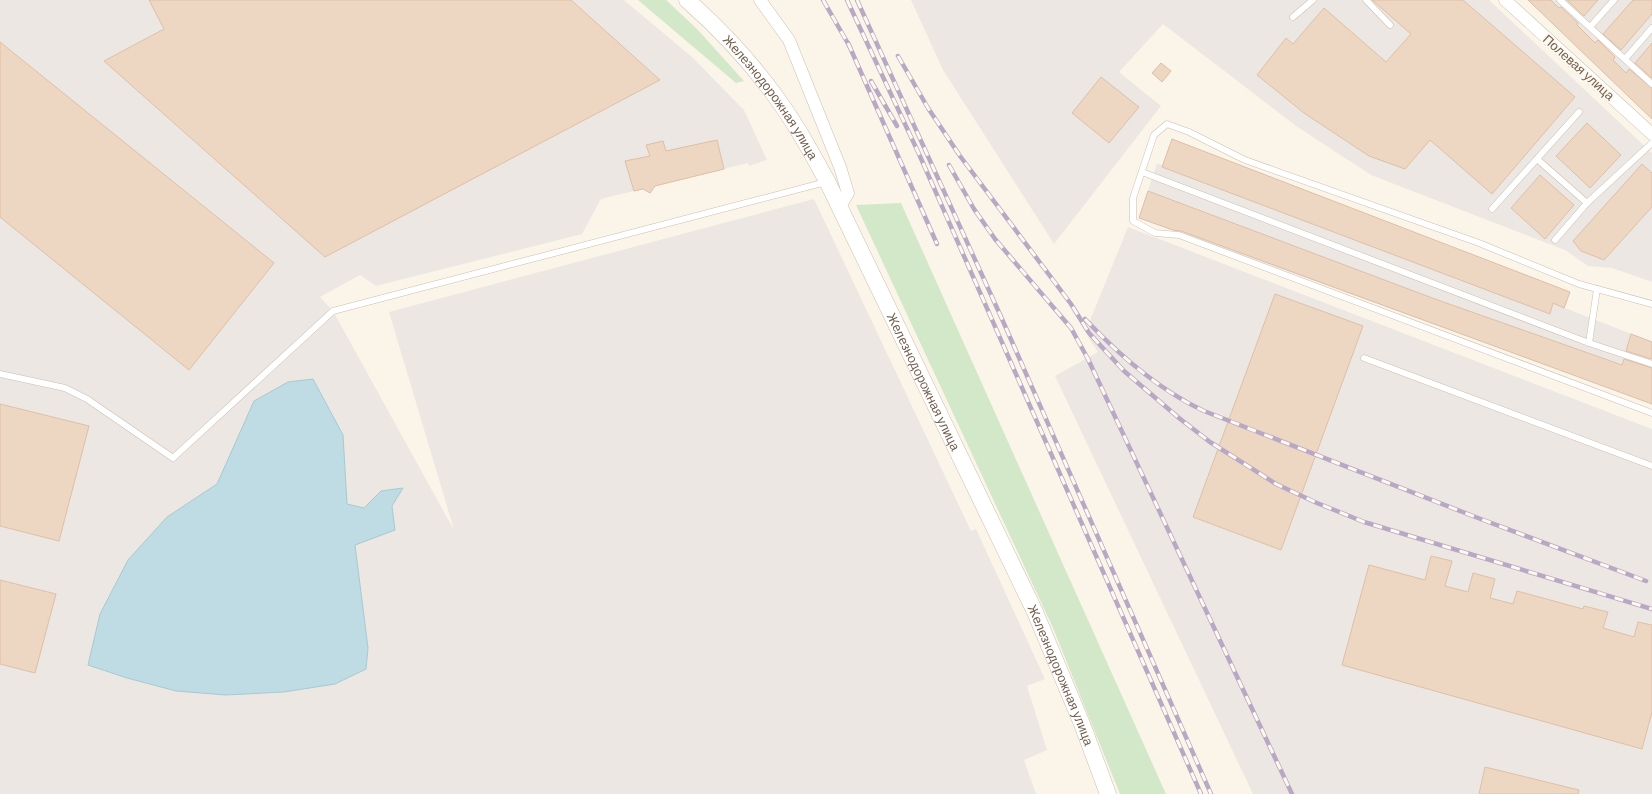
<svg xmlns="http://www.w3.org/2000/svg" width="1652" height="794" font-family="Barlow,sans-serif">
<style>
.industrial{fill:#ece7e2}
.green{fill:#d3e7c9}
.water{fill:#bfdbe3;stroke:#a6cad3}
.building{fill:#edd7c3;stroke:#debfa5}
.lines{fill:none;stroke-linecap:round;stroke-linejoin:round}
.service-casing{stroke:#ccbeb0;stroke-width:7}
.minor-casing{stroke:#ccbeb0;stroke-width:13}
.secondary-casing{stroke:#cebeae;stroke-width:17}
.service{stroke:#fff;stroke-width:6}
.minor{stroke:#fff;stroke-width:12}
.secondary{stroke:#fff;stroke-width:16}
.rail-casing{stroke:#b9a8c4;stroke-width:4.5}
.rail{stroke:#fdf9ef;stroke-width:3;stroke-dasharray:9;stroke-linecap:butt}
.labels{text-anchor:middle;stroke-width:4;stroke-linejoin:round;paint-order:stroke}
.street-label{font-size:13px;fill:#735e4f;stroke:#fdf9ef}
</style>
<rect width="100%" height="100%" fill="#fbf5e9"/>
<g class="industrial">
<path d="M0,0H624L692,57L744,110L767,160L749,166L748,163L601,199L582,234L376,286L360,275L320,297L333,311L454,530L389,312L814,199L971,531L976,529L1045,679L1027,686L1047,750L1024,760L1036,794H0Z"/>
<path d="M911,0H1489L1652,153V282L1612,268L1588,266L1565,250L1371,175L1296,126L1163,24L1119,72L1161,106L1054,244L943,70Z"/>
<path d="M1528,0H1652V117Z"/>
<path d="M1172,139L1570,292L1565,308L1652,342V403L1139,218L1157,163L1163,166Z"/>
<path d="M1128,227L1652,429V794H1253L1055,376L1098,352L1088,337L1089,323Z"/>
</g>
<g class="green">
<path d="M638,0H666L697,29L744,81L736,83Z"/>
<path d="M901,203L1166,794H1120L1053,628L856,205Z"/>
</g>
<path class="water" d="M313,379L343,435L347,504L364,508L381,491L403,488L392,506L395,530L355,545L368,648L366,669L335,684L284,692L226,695L176,691L127,678L88,665L100,614L128,560L167,517L217,484L254,401L288,382Z"/>
<g class="building">
<path d="M149,0H571L660,80L325,257L104,61L164,29Z"/>
<path d="M1372,0H1463L1575,97L1492,194L1430,140L1405,169L1369,156L1304,113L1257,75L1286,38L1293,44L1324,8L1386,62L1411,34Z"/>
<path d="M1528,0H1551L1559,8L1561,7L1578,23L1577,25L1595,43L1598,40L1615,57L1613,60L1626,73L1629,69L1652,88V119Z"/>
<path d="M1567,0H1598L1584,16Z"/>
<path d="M1633,0H1652V14L1621,50L1603,34Z"/>
<path d="M0,42L274,263L189,370L0,217Z"/>
<path d="M1652,43V78L1635,63Z"/>
<path d="M1161,63L1171,71L1162,82L1152,73Z"/>
<path d="M1101,77L1139,107L1109,143L1072,113Z"/>
<path d="M1587,123L1621,155L1590,188L1556,156Z"/>
<path d="M1172,139L1570,292L1564,308L1553,303L1550,314L1162,167Z"/>
<path d="M717,140L724,169L655,186L650,193L643,189L634,191L625,161L650,156L646,145L663,141L666,151Z"/>
<path d="M1642,164L1652,173V207L1604,260L1581,251L1573,241Z"/>
<path d="M1540,175L1574,205L1545,239L1511,208Z"/>
<path d="M1148,191L1435,299L1622,365L1624,359L1652,368V404L1181,231L1173,230L1139,218Z"/>
<path d="M1275,294L1363,326L1281,550L1193,517Z"/>
<path d="M1631,334L1652,342V359L1626,351Z"/>
<path d="M0,404L89,426L59,541L0,526Z"/>
<path d="M1431,556L1452,561L1445,586L1468,592L1473,573L1495,579L1490,598L1513,604L1517,591L1583,609L1584,606L1608,612L1603,628L1634,637L1638,622L1652,625V712L1642,749L1342,665L1369,565L1425,580Z"/>
<path d="M0,580L56,594L35,673L0,664Z"/>
<path d="M1485,767L1579,790L1578,794H1479Z"/>
</g>
<g class="lines">
<defs>
<g id="service">
<path d="M1366,0L1390,25"/>
<path d="M1560,0L1652,84"/>
<path d="M1293,17L1313,0"/>
<path d="M1590,27L1614,0"/>
<path d="M1625,59L1652,28"/>
<path d="M1537,159L1587,203"/>
<path d="M1142,172L1589,343L1652,364"/>
<path d="M1492,209L1579,112"/>
<path d="M1555,240L1587,203L1652,143"/>
<path d="M1652,304L1579,284L1479,243L1245,160L1189,132L1167,124L1154,135L1133,198V221L1155,233L1179,235L1652,413"/>
<path d="M1589,343L1597,289"/>
<path d="M1364,358L1652,466"/>
<path d="M0,374L65,388L87,399L173,458L333,311L826,182"/>
</g>
<g id="minor">
<path d="M760,0L789,40L840,167L848,193L840,206"/>
<path d="M1505,0L1652,134"/>
</g>
<g id="secondary">
<path id="s1" d="M687,0C728,36 766,79 795,125C807,144 817,163 827,181L1035,612L1082,724L1108,794"/>
</g>
</defs>
<use href="#service" class="service-casing"/>
<use href="#minor" class="minor-casing"/>
<use href="#secondary" class="secondary-casing"/>
<use href="#service" class="service"/>
<use href="#minor" class="minor"/>
<use href="#secondary" class="secondary"/>
<defs>
<g id="rail">
<path d="M823,0L850,47"/>
<path d="M847,0L919,154L1201,794"/>
<path d="M857,0L1002,319L1211,794"/>
<path d="M848,43L937,244"/>
<path d="M898,56L928,108L960,156L1071,304L1089,333L1124,371L1179,418L1210,442L1276,484L1317,503L1364,522L1652,609"/>
<path d="M871,81L897,126"/>
<path d="M949,165L974,209L995,239L1071,328L1088,359L1292,794"/>
<path d="M1085,319C1119,355 1159,390 1204,411L1478,518L1646,581"/>
</g>
</defs>
<use href="#rail" class="rail-casing"/>
<use href="#rail" class="rail"/>
</g>
<g class="labels">
<g class="street-label">
<text transform="translate(1579 67) rotate(42)" y="5">Полевая улица</text>
<text dy="5" stroke="none"><textPath href="#s1" startOffset="129">Железнодорожная улица</textPath></text>
<text dy="5" stroke="none"><textPath href="#s1" startOffset="453">Железнодорожная улица</textPath></text>
<text dy="5" stroke="none"><textPath href="#s1" startOffset="777">Железнодорожная улица</textPath></text>
</g>
</g>
</svg>
